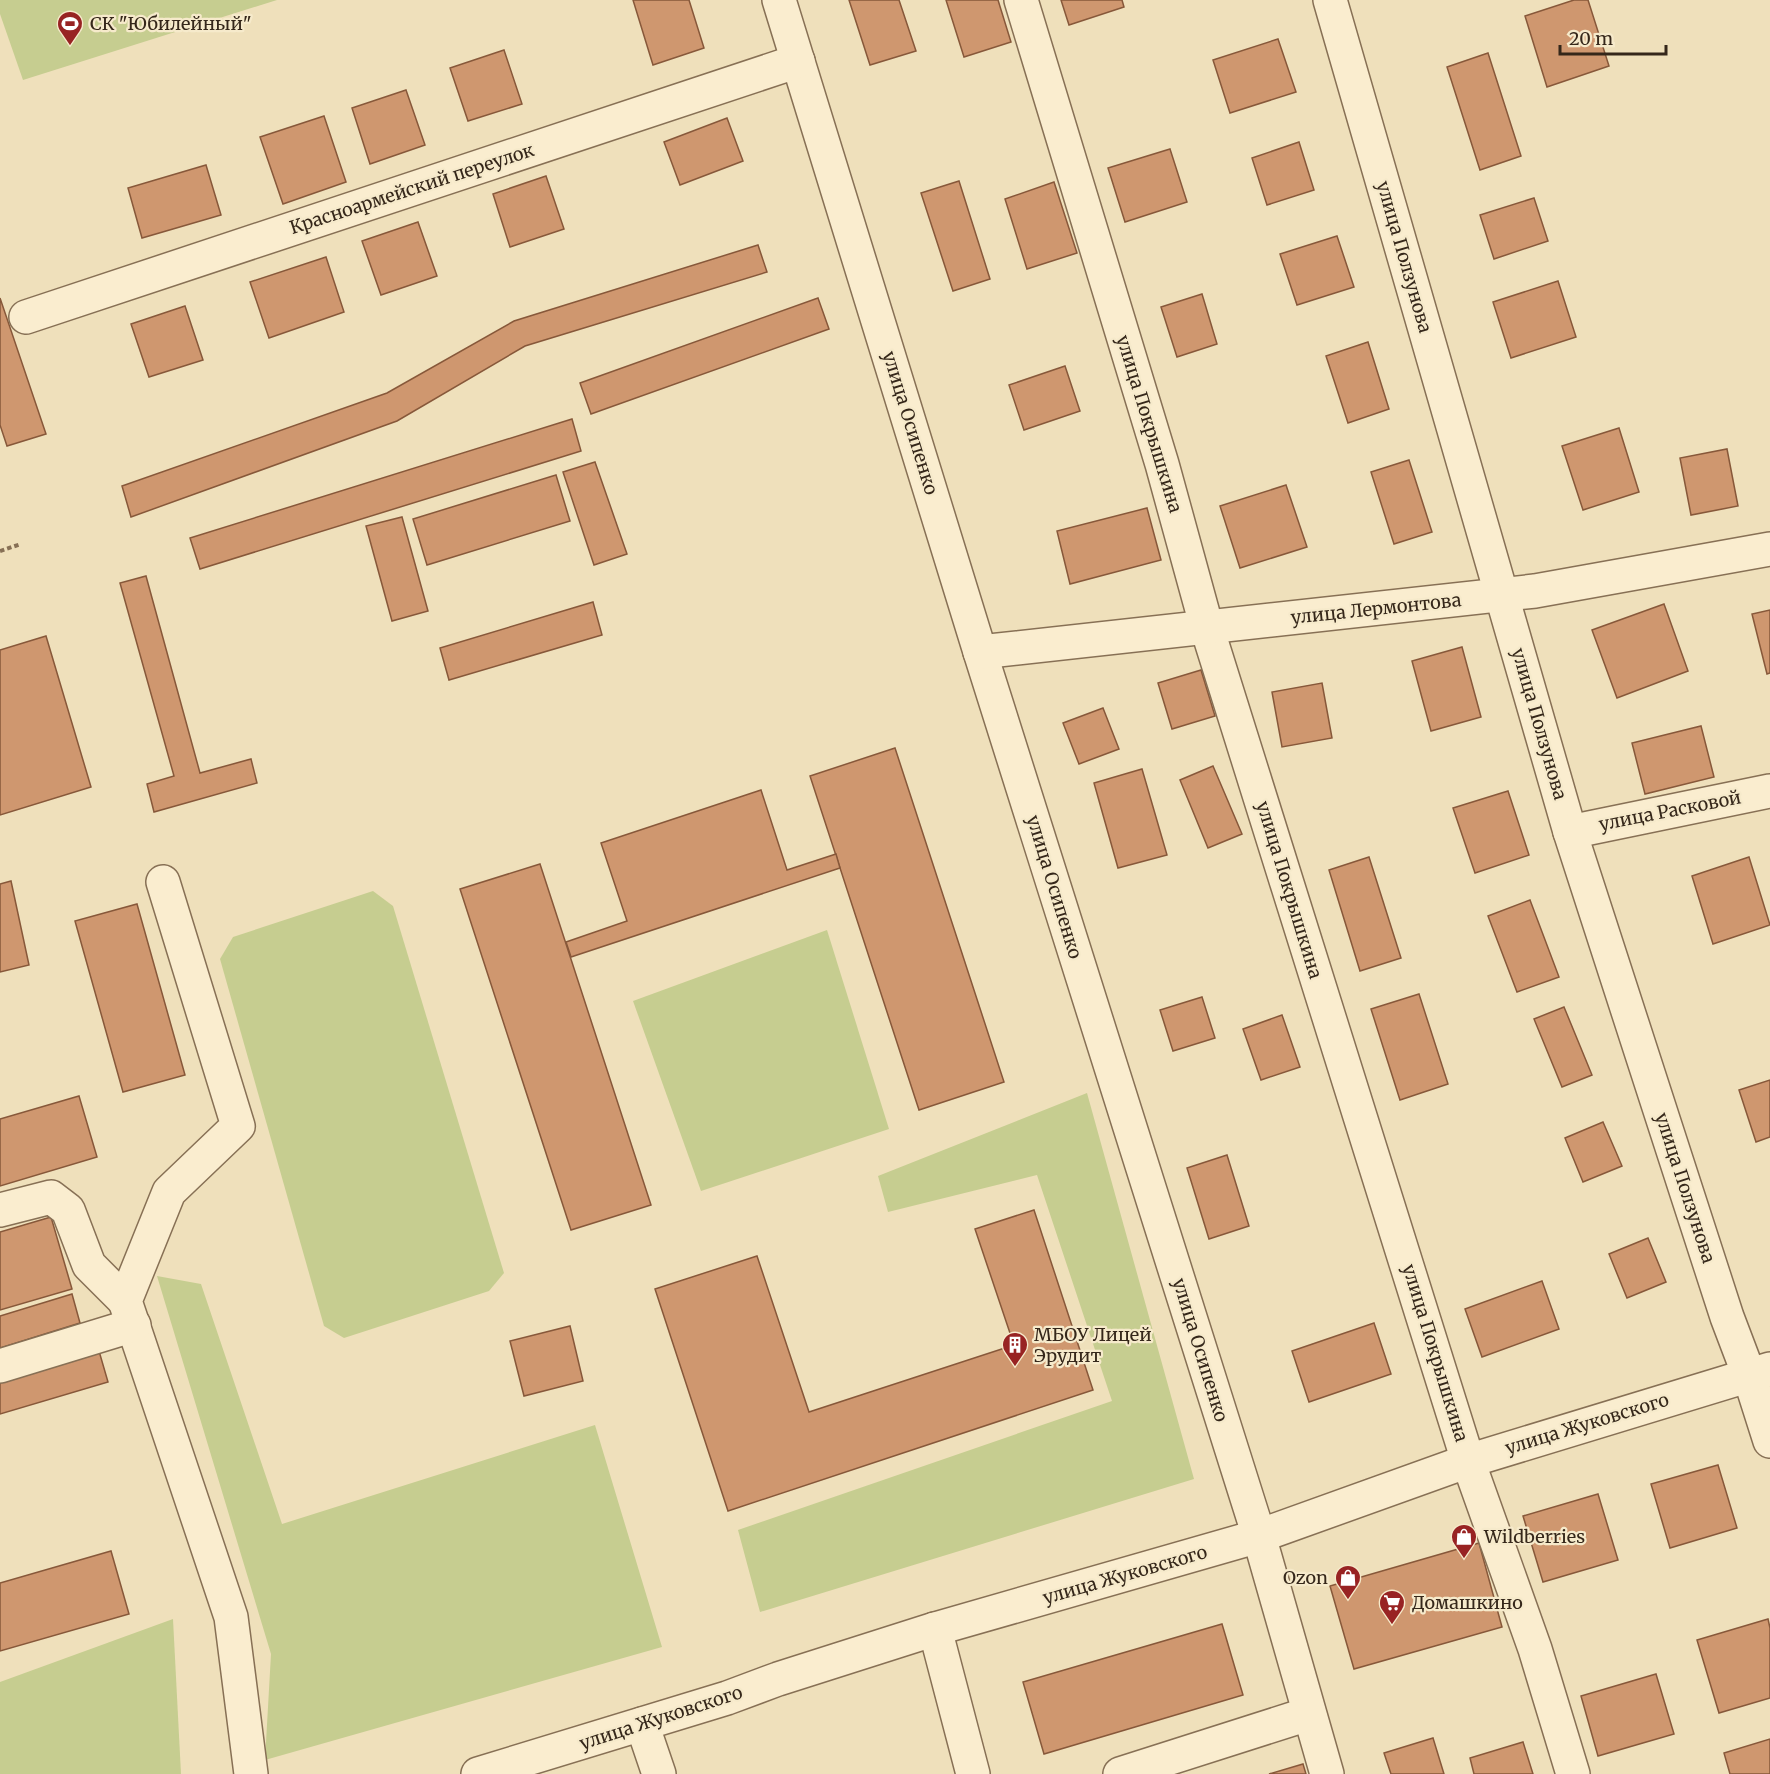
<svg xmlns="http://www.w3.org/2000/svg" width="1770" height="1774" font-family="Merriweather,serif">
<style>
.green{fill:#c6cd90}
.building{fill:#cf976f;stroke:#87583a;stroke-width:1.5}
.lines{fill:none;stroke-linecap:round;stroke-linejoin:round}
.minor-casing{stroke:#877055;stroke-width:36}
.path{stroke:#877055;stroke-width:4;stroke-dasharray:4.5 3;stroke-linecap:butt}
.minor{stroke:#faedcf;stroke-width:33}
.labels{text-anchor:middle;stroke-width:4.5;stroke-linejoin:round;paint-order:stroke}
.poi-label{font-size:18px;fill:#35271a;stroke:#f6eacb;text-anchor:start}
.street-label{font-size:18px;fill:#35271a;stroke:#f6eacb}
</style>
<rect width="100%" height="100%" fill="#efe0bb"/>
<g class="green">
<path d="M0,0H277L23,80L0,14Z"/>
<path d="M373,891L393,906L504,1273L489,1291L344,1338L324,1326L220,959L233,937Z"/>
<path d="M827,930L889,1129L701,1191L633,1001Z"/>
<path d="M1087,1093L1194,1479L760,1612L738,1530L1112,1401L1037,1175L888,1212L878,1176Z"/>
<path d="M157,1276L201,1284L282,1524L595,1425L662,1647L265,1760L271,1654Z"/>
<path d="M173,1619L181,1774H0V1682Z"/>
</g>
<g class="building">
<path d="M633,0H689L704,48L653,65Z"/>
<path d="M849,0H899L916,51L870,65Z"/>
<path d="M946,0H998L1011,42L964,57Z"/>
<path d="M1061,0H1122L1124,7L1069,25Z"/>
<path d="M1574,0H1588L1609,66L1547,87L1525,16Z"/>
<path d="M1278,39L1296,92L1230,113L1213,60Z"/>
<path d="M504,50L522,104L468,121L450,68Z"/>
<path d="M1488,53L1521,156L1480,170L1447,67Z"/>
<path d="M406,90L425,145L370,164L352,108Z"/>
<path d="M324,116L346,182L283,204L260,137Z"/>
<path d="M727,118L743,161L680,185L664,142Z"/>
<path d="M1299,142L1314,190L1267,205L1252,158Z"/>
<path d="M1170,149L1187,202L1125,222L1108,168Z"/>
<path d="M206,165L221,215L142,238L128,188Z"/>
<path d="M546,176L564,229L510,247L493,194Z"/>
<path d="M959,181L990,279L953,291L921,193Z"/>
<path d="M1054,182L1077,253L1027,269L1005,199Z"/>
<path d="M1534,198L1548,241L1494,259L1480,215Z"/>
<path d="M418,222L437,276L381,295L362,241Z"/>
<path d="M1337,236L1354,287L1297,305L1280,254Z"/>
<path d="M758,245L767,272L525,346L397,421L131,517L122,486L387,393L514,321Z"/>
<path d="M326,257L344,312L269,338L250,282Z"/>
<path d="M1558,281L1576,337L1511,358L1493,302Z"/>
<path d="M1202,294L1217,344L1177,357L1161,307Z"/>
<path d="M0,298L46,434L7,446L0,425Z"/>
<path d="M818,298L829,329L591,414L580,383Z"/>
<path d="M185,306L203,360L149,377L131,324Z"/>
<path d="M1368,342L1389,409L1348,423L1326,356Z"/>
<path d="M1065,366L1080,411L1024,430L1009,385Z"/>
<path d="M572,419L581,451L200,569L190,538Z"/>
<path d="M1619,428L1639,492L1583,510L1562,446Z"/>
<path d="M1727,449L1738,506L1691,515L1680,458Z"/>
<path d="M1409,460L1432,532L1394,544L1371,472Z"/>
<path d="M595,462L627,554L594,565L563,472Z"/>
<path d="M556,475L570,521L427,565L413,519Z"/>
<path d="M1286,485L1307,547L1240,568L1220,506Z"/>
<path d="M1147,508L1161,560L1070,584L1057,531Z"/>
<path d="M402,517L428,611L392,621L366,526Z"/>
<path d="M146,576L200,773L251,759L257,783L154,812L147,784L174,776L120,583Z"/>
<path d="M593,602L602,635L449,680L440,648Z"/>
<path d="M1664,604L1688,671L1617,698L1592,630Z"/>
<path d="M1770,610V673L1767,674L1752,614Z"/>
<path d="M46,636L91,787L0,815V650Z"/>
<path d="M1462,647L1481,717L1431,731L1412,661Z"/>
<path d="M1201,670L1215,716L1172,729L1158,683Z"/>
<path d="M1322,683L1332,738L1282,747L1272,692Z"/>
<path d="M1103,708L1119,749L1079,764L1063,723Z"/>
<path d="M1701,726L1714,777L1645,794L1632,743Z"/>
<path d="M895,748L1004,1082L919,1110L810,776Z"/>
<path d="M1213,766L1242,834L1208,848L1180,780Z"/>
<path d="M1142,769L1167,855L1118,868L1094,783Z"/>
<path d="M761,790L787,870L836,854L840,868L571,957L566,942L627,921L601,843Z"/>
<path d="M1508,791L1529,855L1475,873L1453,808Z"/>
<path d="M1369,857L1401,958L1360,971L1329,870Z"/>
<path d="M1749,857L1770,925L1713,944L1692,876Z"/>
<path d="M540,864L651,1205L571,1230L460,889Z"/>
<path d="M11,881L29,965L0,972V884Z"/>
<path d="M1530,900L1559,977L1517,992L1488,916Z"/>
<path d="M137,904L185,1075L123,1092L75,921Z"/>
<path d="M1419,994L1448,1084L1400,1100L1371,1009Z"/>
<path d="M1202,997L1215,1038L1173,1051L1160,1010Z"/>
<path d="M1564,1007L1592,1075L1562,1087L1534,1019Z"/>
<path d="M1282,1015L1300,1067L1261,1080L1243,1029Z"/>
<path d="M1770,1080V1137L1756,1142L1739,1090Z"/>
<path d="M79,1096L97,1157L0,1186V1119Z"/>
<path d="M1603,1122L1622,1166L1583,1182L1565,1138Z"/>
<path d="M1227,1155L1249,1226L1209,1239L1187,1168Z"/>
<path d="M1034,1210L1093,1390L728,1511L655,1289L757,1256L809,1412L1014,1345L975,1229Z"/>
<path d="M51,1217L72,1289L0,1310V1232Z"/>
<path d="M1648,1238L1666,1282L1627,1298L1609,1254Z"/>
<path d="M1542,1281L1559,1329L1482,1357L1465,1309Z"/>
<path d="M72,1294L80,1323L0,1348V1316Z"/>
<path d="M1374,1323L1391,1374L1309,1402L1292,1351Z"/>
<path d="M570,1326L583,1381L524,1396L510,1341Z"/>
<path d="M99,1351L108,1382L0,1414V1380Z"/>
<path d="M1718,1465L1737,1528L1670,1548L1651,1484Z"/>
<path d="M1598,1494L1618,1560L1543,1582L1523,1516Z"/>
<path d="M1479,1543L1502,1627L1354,1669L1330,1586Z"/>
<path d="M111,1551L129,1614L0,1651V1583Z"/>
<path d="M1768,1619L1770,1628V1698L1719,1713L1697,1640Z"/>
<path d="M1222,1624L1243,1695L1044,1754L1023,1682Z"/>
<path d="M1656,1674L1674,1734L1598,1756L1581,1696Z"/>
<path d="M1433,1738L1444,1774H1391L1384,1753Z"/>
<path d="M1770,1739V1774H1730L1724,1753Z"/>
<path d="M1523,1742L1533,1774H1474L1470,1758Z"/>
<path d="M1303,1764L1306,1774H1269Z"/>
</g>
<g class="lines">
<defs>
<g id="minor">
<path d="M779,0L980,652L1259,1536L1327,1774"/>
<path d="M1021,0L1162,464L1207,628L1468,1461L1535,1649L1573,1774"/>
<path d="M1330,0L1570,832L1727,1317L1749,1375L1770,1441"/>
<path d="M26,317L798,61"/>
<path d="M980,652L1535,591L1770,549"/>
<path d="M1570,832L1770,791"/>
<path d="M163,882L238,1126L169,1192L125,1301L231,1617L251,1774"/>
<path d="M0,1210L51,1197L68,1210L89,1265L125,1301"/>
<path d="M0,1366L134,1325"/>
<path d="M935,1629L973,1774"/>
<path d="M642,1724L659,1774"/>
<path d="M478,1774L727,1698L778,1679L935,1629L1259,1536L1468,1461L1770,1369"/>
<path d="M1120,1774L1308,1714"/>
</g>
</defs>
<use href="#minor" class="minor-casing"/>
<path class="path" d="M0,551L21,544"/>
<use href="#minor" class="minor"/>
</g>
<defs>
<symbol id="stadium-pin" viewBox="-11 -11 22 30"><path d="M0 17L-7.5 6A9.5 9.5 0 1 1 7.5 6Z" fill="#982323" stroke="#f6eacb"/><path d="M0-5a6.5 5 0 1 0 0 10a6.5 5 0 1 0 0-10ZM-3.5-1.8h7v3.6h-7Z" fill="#fff"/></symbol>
<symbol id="building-pin" viewBox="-11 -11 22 30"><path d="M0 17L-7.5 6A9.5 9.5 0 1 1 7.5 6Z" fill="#982323" stroke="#f6eacb"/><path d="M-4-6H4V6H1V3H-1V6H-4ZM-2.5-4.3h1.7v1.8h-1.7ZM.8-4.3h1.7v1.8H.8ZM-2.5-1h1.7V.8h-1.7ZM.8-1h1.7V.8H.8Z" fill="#fff"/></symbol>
<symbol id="shop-pin" viewBox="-11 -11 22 30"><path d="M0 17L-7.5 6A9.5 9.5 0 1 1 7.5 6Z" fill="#982323" stroke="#f6eacb"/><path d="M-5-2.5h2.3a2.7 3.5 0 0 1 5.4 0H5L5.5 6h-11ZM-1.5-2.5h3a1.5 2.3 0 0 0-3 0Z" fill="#fff"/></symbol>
<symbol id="supermarket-pin" viewBox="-11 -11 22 30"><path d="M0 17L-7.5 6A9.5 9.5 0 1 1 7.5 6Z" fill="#982323" stroke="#f6eacb"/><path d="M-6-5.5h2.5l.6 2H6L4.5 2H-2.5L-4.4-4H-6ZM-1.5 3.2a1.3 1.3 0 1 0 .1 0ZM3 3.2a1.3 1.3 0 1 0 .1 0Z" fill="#fff"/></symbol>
</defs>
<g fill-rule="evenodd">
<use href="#stadium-pin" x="55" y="9" width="30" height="40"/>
<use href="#building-pin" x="1000" y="1330" width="30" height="40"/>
<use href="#shop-pin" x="1449" y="1522" width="30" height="40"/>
<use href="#shop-pin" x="1333" y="1563" width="30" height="40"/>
<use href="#supermarket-pin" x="1377" y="1588" width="30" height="40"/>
</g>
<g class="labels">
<g class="poi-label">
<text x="90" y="30">СК "Юбилейный"</text>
<text x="1034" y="1341">МБОУ Лицей<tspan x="1034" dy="21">Эрудит</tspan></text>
<text x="1484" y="1543">Wildberries</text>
<text x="1328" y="1584" text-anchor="end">Ozon</text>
<text x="1412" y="1609">Домашкино</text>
</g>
<g class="street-label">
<text transform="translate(412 189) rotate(-18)" y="6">Красноармейский переулок</text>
<text transform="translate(1404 257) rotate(74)" y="6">улица Ползунова</text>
<text transform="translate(910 423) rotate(73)" y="6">улица Осипенко</text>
<text transform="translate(1149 424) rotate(73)" y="6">улица Покрышкина</text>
<text transform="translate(1376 609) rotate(-6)" y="6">улица Лермонтова</text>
<text transform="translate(1539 724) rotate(74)" y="6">улица Ползунова</text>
<text transform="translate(1670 811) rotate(-11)" y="6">улица Расковой</text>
<text transform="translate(1054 887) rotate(73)" y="6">улица Осипенко</text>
<text transform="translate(1289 890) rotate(73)" y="6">улица Покрышкина</text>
<text transform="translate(1685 1188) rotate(72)" y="6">улица Ползунова</text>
<text transform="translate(1200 1350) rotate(73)" y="6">улица Осипенко</text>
<text transform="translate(1435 1353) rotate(73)" y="6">улица Покрышкина</text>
<text transform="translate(1587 1424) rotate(-17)" y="6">улица Жуковского</text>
<text transform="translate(1125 1575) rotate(-16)" y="6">улица Жуковского</text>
<text transform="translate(661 1718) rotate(-18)" y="6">улица Жуковского</text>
</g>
</g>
<path d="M1560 45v9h106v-9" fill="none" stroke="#35271a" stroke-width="3"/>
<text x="1569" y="45" font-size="18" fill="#35271a" stroke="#f6eacb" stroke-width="4.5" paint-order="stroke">20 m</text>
</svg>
